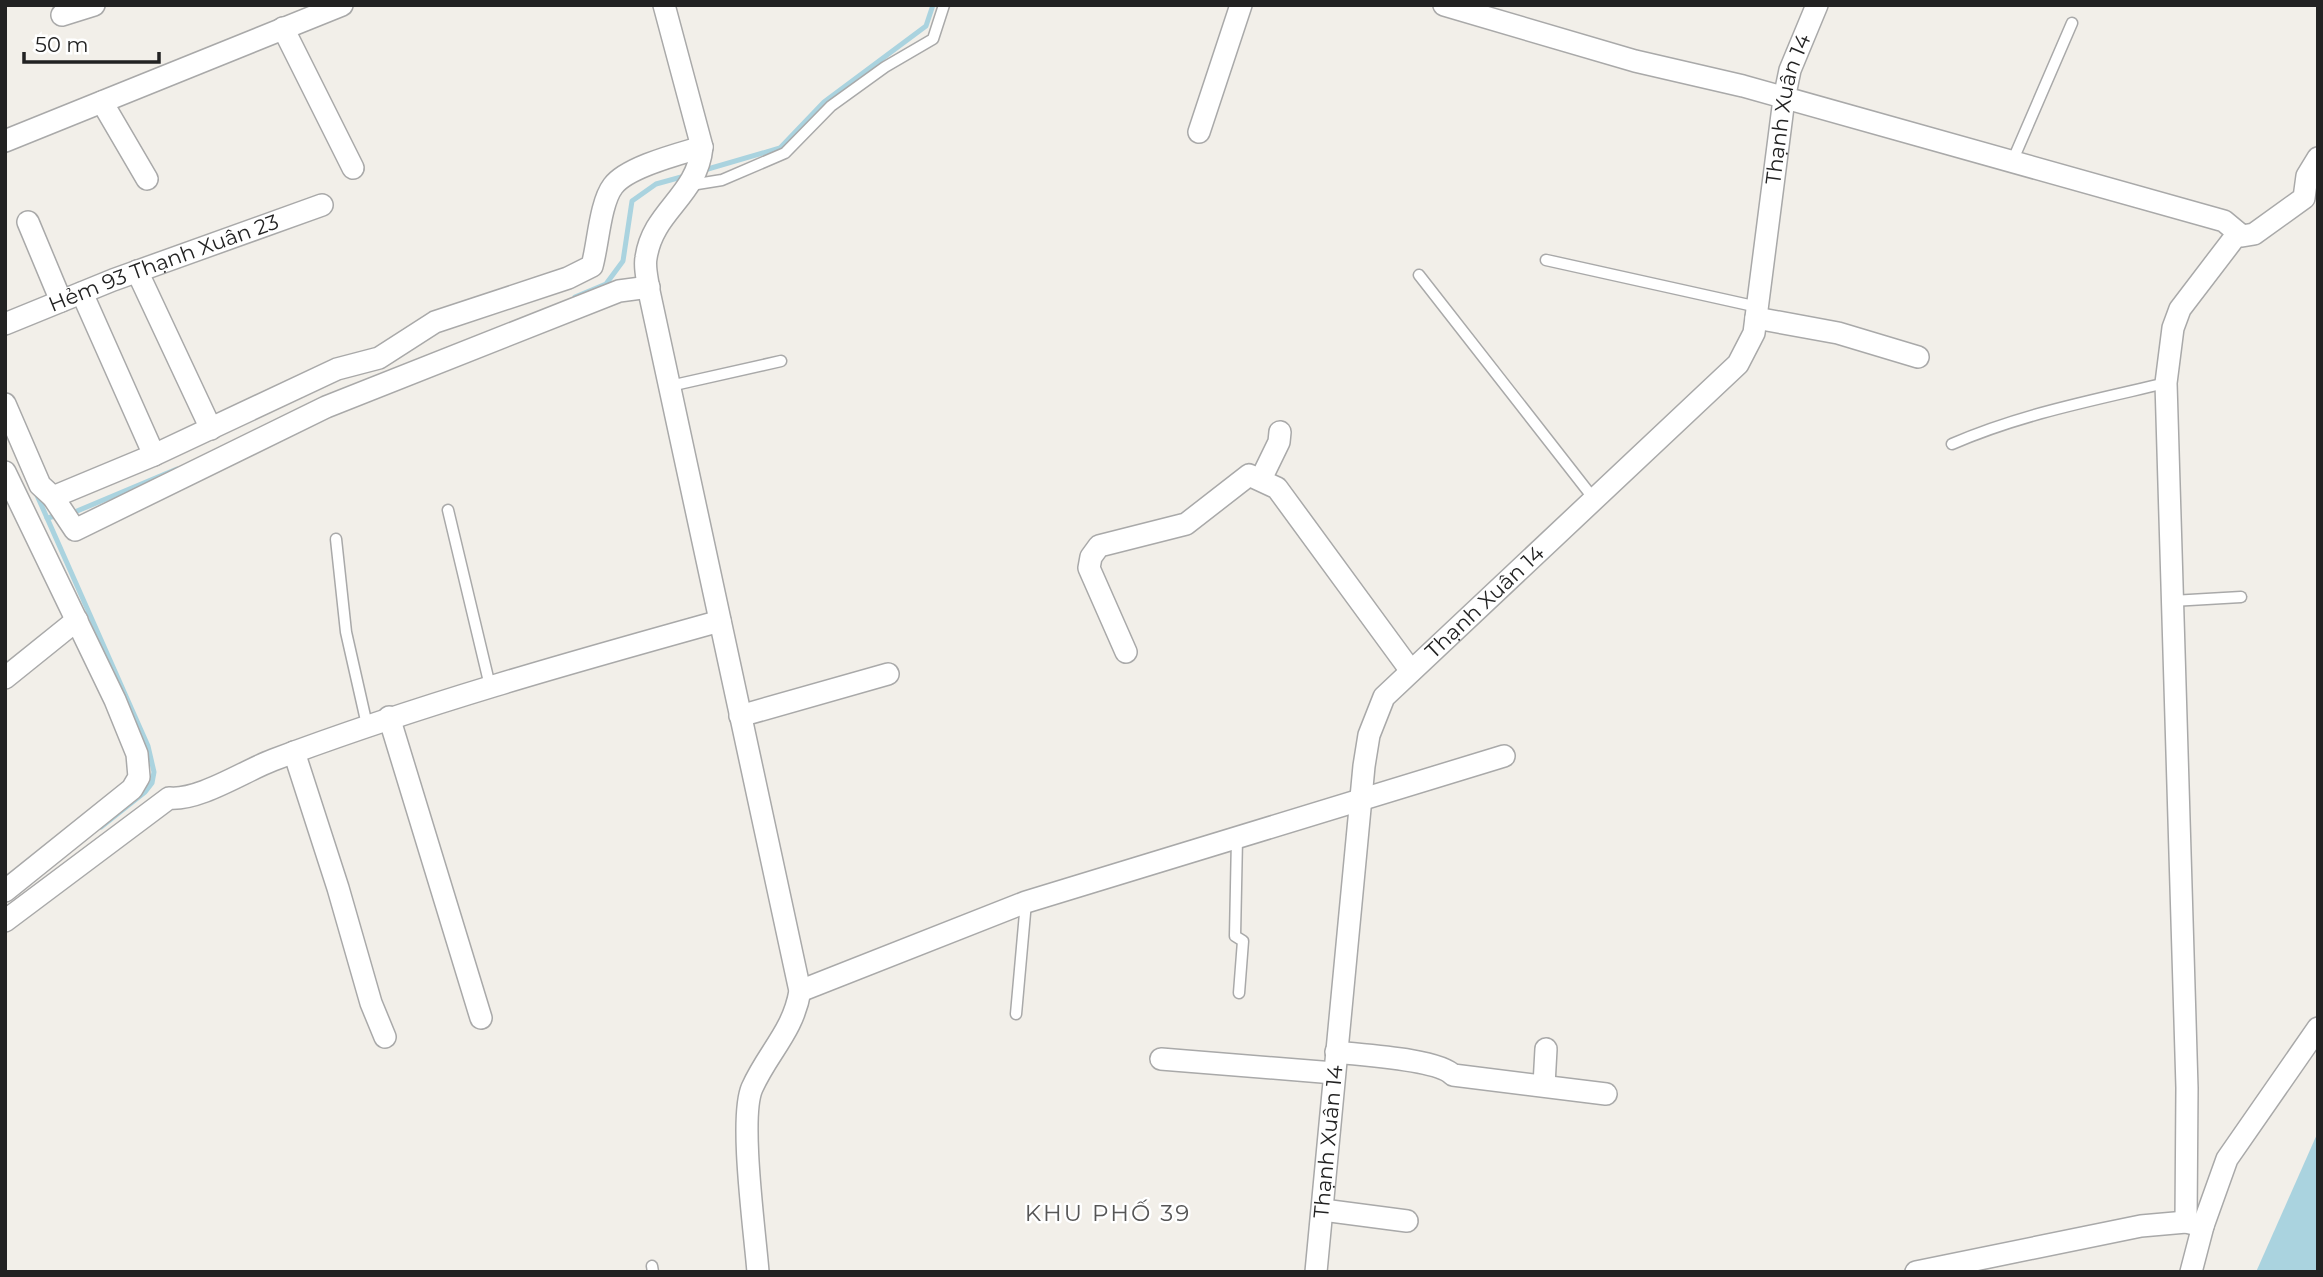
<svg xmlns="http://www.w3.org/2000/svg" width="2323" height="1277" font-family="Montserrat,sans-serif">
<style>
.water{fill:#aad3df}
.lines{fill:none;stroke-linecap:round;stroke-linejoin:round}
.stream{stroke:#aad3df;stroke-width:5}
.service-casing{stroke:#a9a9a9;stroke-width:13}
.minor-casing{stroke:#a9a9a9;stroke-width:24}
.service{stroke:#fff;stroke-width:10}
.minor{stroke:#fff;stroke-width:21}
.labels{text-anchor:middle;stroke-width:5;stroke-linejoin:round;paint-order:stroke}
.street-label{font-size:21px;fill:#222;stroke:#fff}
.neighbourhood-label{font-size:23px;letter-spacing:2px;fill:#555;stroke:#fff}
</style>
<rect width="100%" height="100%" fill="#f2efe9"/>
<path class="water" d="M2318,1132V1272H2256Z"/>
<g class="lines">
<g class="stream">
<path d="M701,171L780,148L824,102L926,26L933,5"/>
<path d="M575,297L606,284L623,261L632,201L656,184L685,176"/>
<path d="M36,493L148,746L154,772L152,783L145,792L101,827"/>
<path d="M70,514L177,469"/>
<path d="M47,518L60,515"/>
</g>
<defs>
<g id="service">
<path d="M2012,162L2072,23"/>
<path d="M691,185L722,180L785,153L831,106L885,67L933,39L944,5"/>
<path d="M1546,260L1758,307"/>
<path d="M1419,275L1594,499"/>
<path d="M670,386L781,361"/>
<path d="M1952,444C2021,414 2094,400 2166,383"/>
<path d="M448,510L490,686"/>
<path d="M336,539L346,632L367,725"/>
<path d="M2172,601L2241,597"/>
<path d="M1237,838L1235,936L1243,941L1239,993"/>
<path d="M1016,1014L1026,902"/>
<path d="M652,1266L653,1272"/>
</g>
<g id="minor">
<path d="M664,5L702,147C697,197 653,210 646,258C644,268 648,281 649,291L800,991C793,1032 768,1052 752,1088C739,1118 755,1233 758,1272"/>
<path d="M1444,5L1635,61L1743,86L2224,221L2242,236L2254,234L2304,198L2307,176L2318,158"/>
<path d="M62,15L94,5"/>
<path d="M283,28L353,168"/>
<path d="M102,102L147,179"/>
<path d="M1199,132L1241,5"/>
<path d="M5,141L342,5"/>
<path d="M28,222L61,301"/>
<path d="M137,271L211,429"/>
<path d="M82,293L154,455"/>
<path d="M1756,318L1838,333L1918,357"/>
<path id="s1" d="M5,324L113,280L322,205"/>
<path d="M5,404L40,485L53,497L75,530L326,407L619,291L649,287"/>
<path d="M5,472L115,700L137,754L139,777L132,789L5,891"/>
<path d="M1261,479L1279,442L1280,432"/>
<path d="M53,497L154,455L337,369L379,358L435,322L568,278L592,266C598,245 600,203 613,186C627,167 679,154 702,147"/>
<path d="M1126,652L1089,568L1091,557L1099,546L1186,524L1249,475L1277,488L1411,671"/>
<path d="M5,678L77,620"/>
<path d="M740,716L888,674"/>
<path d="M389,717L481,1018"/>
<path d="M294,752L338,888L371,1003L385,1037"/>
<path d="M5,921L169,798C199,801 244,771 273,760C419,705 569,663 720,621"/>
<path d="M800,991L1026,902L1504,756"/>
<path d="M1336,1052C1361,1055 1438,1059 1453,1075L1606,1094"/>
<path d="M1161,1059L1334,1073"/>
<path d="M1544,1085L1546,1049"/>
<path d="M1323,1210L1407,1221"/>
<path d="M2186,1222L2187,1088L2166,383L2173,328L2180,309L2238,233"/>
<path id="s2" d="M1316,1272L1364,766L1369,735L1384,697L1738,364L1754,333L1784,99L1790,70L1817,5"/>
<path d="M1916,1272L2141,1226L2186,1222L2203,1226"/>
<path d="M2191,1272L2203,1226L2227,1159L2318,1028"/>
</g>
</defs>
<use href="#service" class="service-casing"/>
<use href="#minor" class="minor-casing"/>
<use href="#service" class="service"/>
<use href="#minor" class="minor"/>
</g>
<g class="labels">
<g class="street-label">
<text dy="7" stroke="none"><textPath href="#s2" startOffset="1328">Thạnh Xuân 14</textPath></text>
<text dy="7" stroke="none"><textPath href="#s1" startOffset="170">Hẻm 93 Thạnh Xuân 23</textPath></text>
<text dy="7" stroke="none"><textPath href="#s2" startOffset="719">Thạnh Xuân 14</textPath></text>
<text dy="7" stroke="none"><textPath href="#s2" startOffset="131">Thạnh Xuân 14</textPath></text>
</g>
<g class="neighbourhood-label">
<text x="1108" y="1221">KHU PHỐ 39</text>
</g>
</g>
<rect width="2323" height="1277" fill="none" stroke="#222222" stroke-width="14"/>
<path d="M24 52v10h135v-10" fill="none" stroke="#222222" stroke-width="3.5"/>
<text x="35" y="52" font-size="21" fill="#222222" stroke="#ffffff" stroke-width="5" paint-order="stroke">50 m</text>
</svg>
